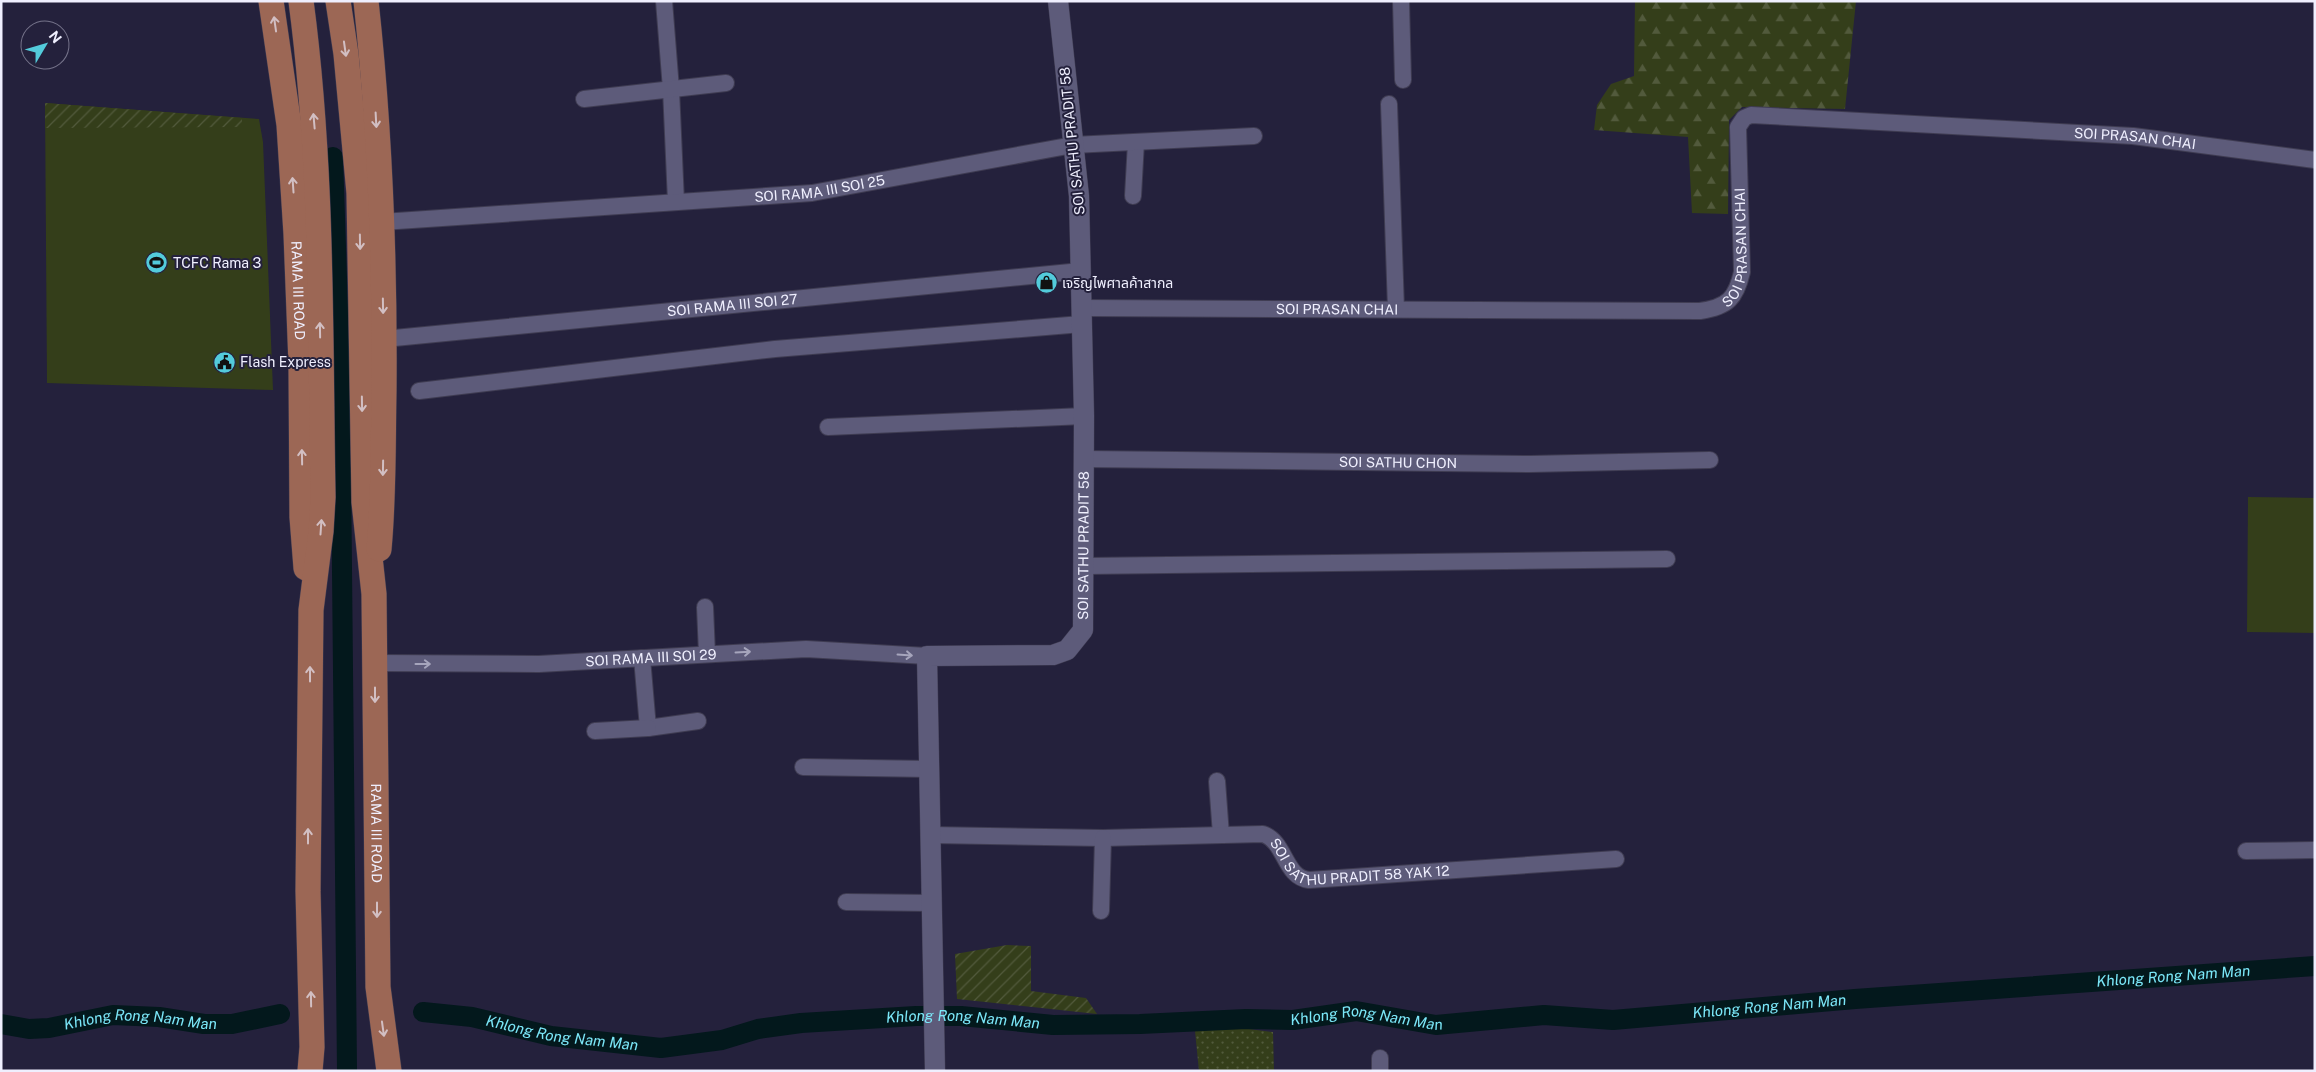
<svg xmlns="http://www.w3.org/2000/svg" width="2316" height="1072" font-family="'Public Sans','Noto Sans Thai',sans-serif">
<style>
.grass{fill:url(#grass-dots)}
.forest{fill:url(#forest-firs)}
.park{fill:#343e1a}
.garden{fill:url(#garden-furrows)}
.lines{fill:none;stroke-linecap:round;stroke-linejoin:round}
.canal{stroke:#03181c;stroke-width:20}
.minor-casing{stroke:#3f3c52;stroke-width:18}
.tertiary-casing{stroke:#3f3c52;stroke-width:21}
.primary-casing{stroke:#3f3c52;stroke-width:26}
.minor{stroke:#5d5b7a;stroke-width:16}
.tertiary{stroke:#5d5b7a;stroke-width:20}
.primary{stroke:#9c6755;stroke-width:25}
.oneway{stroke:#d2bfc3}
.oneway2{stroke:#a6a5bc}
.labels{text-anchor:middle;stroke-width:4;stroke-linejoin:round;paint-order:stroke}
.street-label{font-size:14px;fill:#efeffe;stroke:#24213c}
.poi-label{font-size:14px;fill:#efeffe;stroke:#24213c;text-anchor:start}
.water-label{font-size:15px;font-style:italic;fill:#7be7f8;stroke:#24213c}
</style>
<defs>
<pattern id="grass-dots" width="8" height="8" patternUnits="userSpaceOnUse" patternTransform="scale(1.25)"><rect width="8" height="8" fill="#343e1a"/><path d="M2 2h.1M6 6h.1" fill="none" stroke="#525a3c" stroke-width="1.8" stroke-linecap="round"/></pattern>
<pattern id="forest-firs" width="22" height="20" patternUnits="userSpaceOnUse" patternTransform="scale(1.25)"><rect width="22" height="20" fill="#343e1a"/><path d="M5 1l3.5 6h-7zM16 11l3.5 6h-7z" fill="#525a3c"/></pattern>
<pattern id="garden-furrows" width="10" height="10" patternUnits="userSpaceOnUse" patternTransform="scale(1.25)"><rect width="10" height="10" fill="#343e1a"/><path d="M-1 1l2-2M0 10L10 0M9 11l2-2" fill="none" stroke="#525a3c"/></pattern>
</defs>
<rect width="100%" height="100%" fill="#24213c"/>
<path class="grass" d="M1241,1028L1273,1032L1274,1071H1199L1195,1031Z"/>
<path class="forest" d="M1635,1H1856L1845,109L1742,107L1729,120L1728,214L1692,213L1688,137L1594,130L1597,105L1611,84L1634,76Z"/>
<g class="park">
<path d="M45,103L259,119L263,142L273,390L47,383Z"/>
<path d="M2248,497L2315,498V633L2247,632Z"/>
</g>
<g class="garden">
<path d="M45,103L242,118V127L45,128Z"/>
<path d="M1007,945L1031,946V991L1086,998L1097,1014L957,999L955,954Z"/>
</g>
<g class="lines">
<g class="canal">
<path d="M333,157L340,369L347,1071"/>
<path id="s1" d="M423,1012L472,1017L551,1036L661,1048L722,1040L758,1029L801,1023L916,1016H961L1053,1025L1140,1024L1246,1019L1293,1020L1356,1011L1436,1025L1544,1015L1613,1020L1855,999L2315,966"/>
<path id="s2" d="M1,1024L29,1029L49,1028L113,1015L159,1017L204,1024H232L280,1014"/>
</g>
<defs>
<g id="minor">
<path d="M664,1L671,89L676,202"/>
<path d="M1401,1L1403,80"/>
<path d="M584,99L726,83"/>
<path d="M1389,104L1396,309"/>
<path d="M1133,196L1136,142"/>
<path id="s3" d="M382,222L812,193L1073,145L1254,136"/>
<path id="s4" d="M1081,308L1700,311C1728,307 1736,298 1742,272L1738,127L1744,118L1751,115L2133,136L2315,160"/>
<path id="s5" d="M384,339L1081,271"/>
<path d="M419,391L775,349L1082,324"/>
<path d="M828,427L1084,416"/>
<path id="s6" d="M1084,459L1530,464L1710,460"/>
<path d="M1085,566L1667,559"/>
<path d="M705,607L707,654"/>
<path d="M642,658L648,728L698,721"/>
<path id="s7" d="M375,663L539,664L806,649L927,656"/>
<path d="M595,731L648,728"/>
<path d="M803,767L930,769"/>
<path d="M1217,781L1221,835"/>
<path id="s8" d="M931,835L1103,838L1263,834C1286,842 1284,877 1309,880L1616,859"/>
<path d="M2246,851L2315,850"/>
<path d="M846,902L933,903"/>
<path d="M1101,911L1103,838"/>
<path d="M1380,1071V1058"/>
</g>
<g id="tertiary">
<path id="s9" d="M935,1071L927,656L1053,655L1067,650L1083,630L1084,416L1079,196L1058,1"/>
</g>
<g id="primary">
<path id="s10" d="M271,1L289,125L296,234L301,364L302,517L306,568"/>
<path d="M301,1C323,166 320,331 323,497L321,531L311,610L308,891L312,1047L310,1071"/>
<path id="s11" d="M338,1L346,54L359,193L364,502L374,594L378,987L389,1071"/>
<path d="M366,1C380,130 385,261 384,390C383,443 384,496 379,549"/>
</g>
</defs>
<use href="#minor" class="minor-casing"/>
<use href="#tertiary" class="tertiary-casing"/>
<use href="#primary" class="primary-casing"/>
<use href="#minor" class="minor"/>
<use href="#tertiary" class="tertiary"/>
<use href="#primary" class="primary"/>
</g>
<defs><path id="oneway-shaft" d="M-6 0H5M1.5-3L5.5 0L1.5 3" fill="none" stroke-width="1.6" stroke-linecap="round" stroke-linejoin="round" transform="scale(1.25)"/></defs>
<g class="oneway">
<use href="#oneway-shaft" transform="translate(275 24) rotate(-98)"/>
<use href="#oneway-shaft" transform="translate(345 49) rotate(82)"/>
<use href="#oneway-shaft" transform="translate(376 120) rotate(87)"/>
<use href="#oneway-shaft" transform="translate(314 121) rotate(-95)"/>
<use href="#oneway-shaft" transform="translate(293 185) rotate(-94)"/>
<use href="#oneway-shaft" transform="translate(360 242) rotate(89)"/>
<use href="#oneway-shaft" transform="translate(383 306) rotate(89)"/>
<use href="#oneway-shaft" transform="translate(320 330) rotate(-91)"/>
<use href="#oneway-shaft" transform="translate(362 404) rotate(89)"/>
<use href="#oneway-shaft" transform="translate(302 457) rotate(-91)"/>
<use href="#oneway-shaft" transform="translate(383 468) rotate(91)"/>
<use href="#oneway-shaft" transform="translate(321 527) rotate(-86)"/>
<use href="#oneway-shaft" transform="translate(310 674) rotate(-90)"/>
<use href="#oneway-shaft" transform="translate(375 695) rotate(90)"/>
<use href="#oneway-shaft" transform="translate(308 836) rotate(-90)"/>
<use href="#oneway-shaft" transform="translate(377 910) rotate(90)"/>
<use href="#oneway-shaft" transform="translate(311 999) rotate(-91)"/>
<use href="#oneway-shaft" transform="translate(383 1029) rotate(82)"/>
</g>
<g class="oneway2">
<use href="#oneway-shaft" transform="translate(743 652) rotate(-3)"/>
<use href="#oneway-shaft" transform="translate(905 655) rotate(4)"/>
<use href="#oneway-shaft" transform="translate(423 664)"/>
</g>
<defs>
<symbol id="stadium-disc" viewBox="-11 -11 22 22"><circle r="9.5" fill="#53cbdb" stroke="#24213c"/><path d="M0-5a6.5 5 0 1 0 0 10a6.5 5 0 1 0 0-10ZM-3.5-1.8h7v3.6h-7Z" fill="#111"/></symbol>
<symbol id="shop-disc" viewBox="-11 -11 22 22"><circle r="9.5" fill="#53cbdb" stroke="#24213c"/><path d="M-5-2.5h2.3a2.7 3.5 0 0 1 5.4 0H5L5.5 6h-11ZM-1.5-2.5h3a1.5 2.3 0 0 0-3 0Z" fill="#111"/></symbol>
<symbol id="civic-disc" viewBox="-11 -11 22 22"><circle r="9.5" fill="#53cbdb" stroke="#24213c"/><path d="M-.6-6.5H3V-4.5H.6V-3L4-1V1h2V6H-6V1h2V-1L-.6-3ZM-1.2 2.5V6h2.4V2.5Z" fill="#111"/></symbol>
</defs>
<g fill-rule="evenodd">
<use href="#stadium-disc" x="144" y="250" width="25" height="25"/>
<use href="#shop-disc" x="1034" y="270" width="25" height="25"/>
<use href="#civic-disc" x="212" y="350" width="25" height="25"/>
</g>
<g class="labels">
<g class="street-label">
<text dy="5" stroke="none"><textPath href="#s4" startOffset="1230">SOI PRASAN CHAI</textPath></text>
<text transform="translate(1072 141) rotate(-96)" y="5">SOI SATHU PRADIT 58</text>
<text dy="5" stroke="none"><textPath href="#s3" startOffset="439">SOI RAMA III SOI 25</textPath></text>
<text dy="5" stroke="none"><textPath href="#s4" startOffset="705">SOI PRASAN CHAI</textPath></text>
<text dy="5" stroke="none"><textPath href="#s10" startOffset="291">RAMA III ROAD</textPath></text>
<text dy="5" stroke="none"><textPath href="#s5" startOffset="350">SOI RAMA III SOI 27</textPath></text>
<text dy="5" stroke="none"><textPath href="#s4" startOffset="256">SOI PRASAN CHAI</textPath></text>
<text dy="5" stroke="none"><textPath href="#s6" startOffset="314">SOI SATHU CHON</textPath></text>
<text dy="5" stroke="none"><textPath href="#s9" startOffset="666">SOI SATHU PRADIT 58</textPath></text>
<text dy="5" stroke="none"><textPath href="#s7" startOffset="276">SOI RAMA III SOI 29</textPath></text>
<text dy="5" stroke="none"><textPath href="#s11" startOffset="834">RAMA III ROAD</textPath></text>
<text dy="5" stroke="none"><textPath href="#s8" startOffset="442">SOI SATHU PRADIT 58 YAK 12</textPath></text>
</g>
<g class="poi-label">
<text x="173" y="268">TCFC Rama 3</text>
<text x="1062" y="288">เจริญไพศาลค้าสากล</text>
<text x="240" y="367">Flash Express</text>
</g>
<g class="water-label">
<text dy="5" stroke="none"><textPath href="#s1" startOffset="1761">Khlong Rong Nam Man</textPath></text>
<text dy="5" stroke="none"><textPath href="#s1" startOffset="1356">Khlong Rong Nam Man</textPath></text>
<text dy="5" stroke="none"><textPath href="#s1" startOffset="546">Khlong Rong Nam Man</textPath></text>
<text dy="5" stroke="none"><textPath href="#s1" startOffset="951">Khlong Rong Nam Man</textPath></text>
<text dy="5" stroke="none"><textPath href="#s2" startOffset="141">Khlong Rong Nam Man</textPath></text>
<text dy="5" stroke="none"><textPath href="#s1" startOffset="141">Khlong Rong Nam Man</textPath></text>
</g>
</g>
<rect width="2316" height="1072" fill="none" stroke="#efeffe" stroke-width="5"/>
<g transform="translate(45 45) rotate(52)"><circle r="24" fill="#24213c" stroke="#75738a"/>
<path d="M0-4L9 19L0 12L-9 19Z" fill="#53cbdb"/>
<text y="-8" font-size="14" font-weight="bold" text-anchor="middle" fill="#efeffe">N</text>
</g>
</svg>
